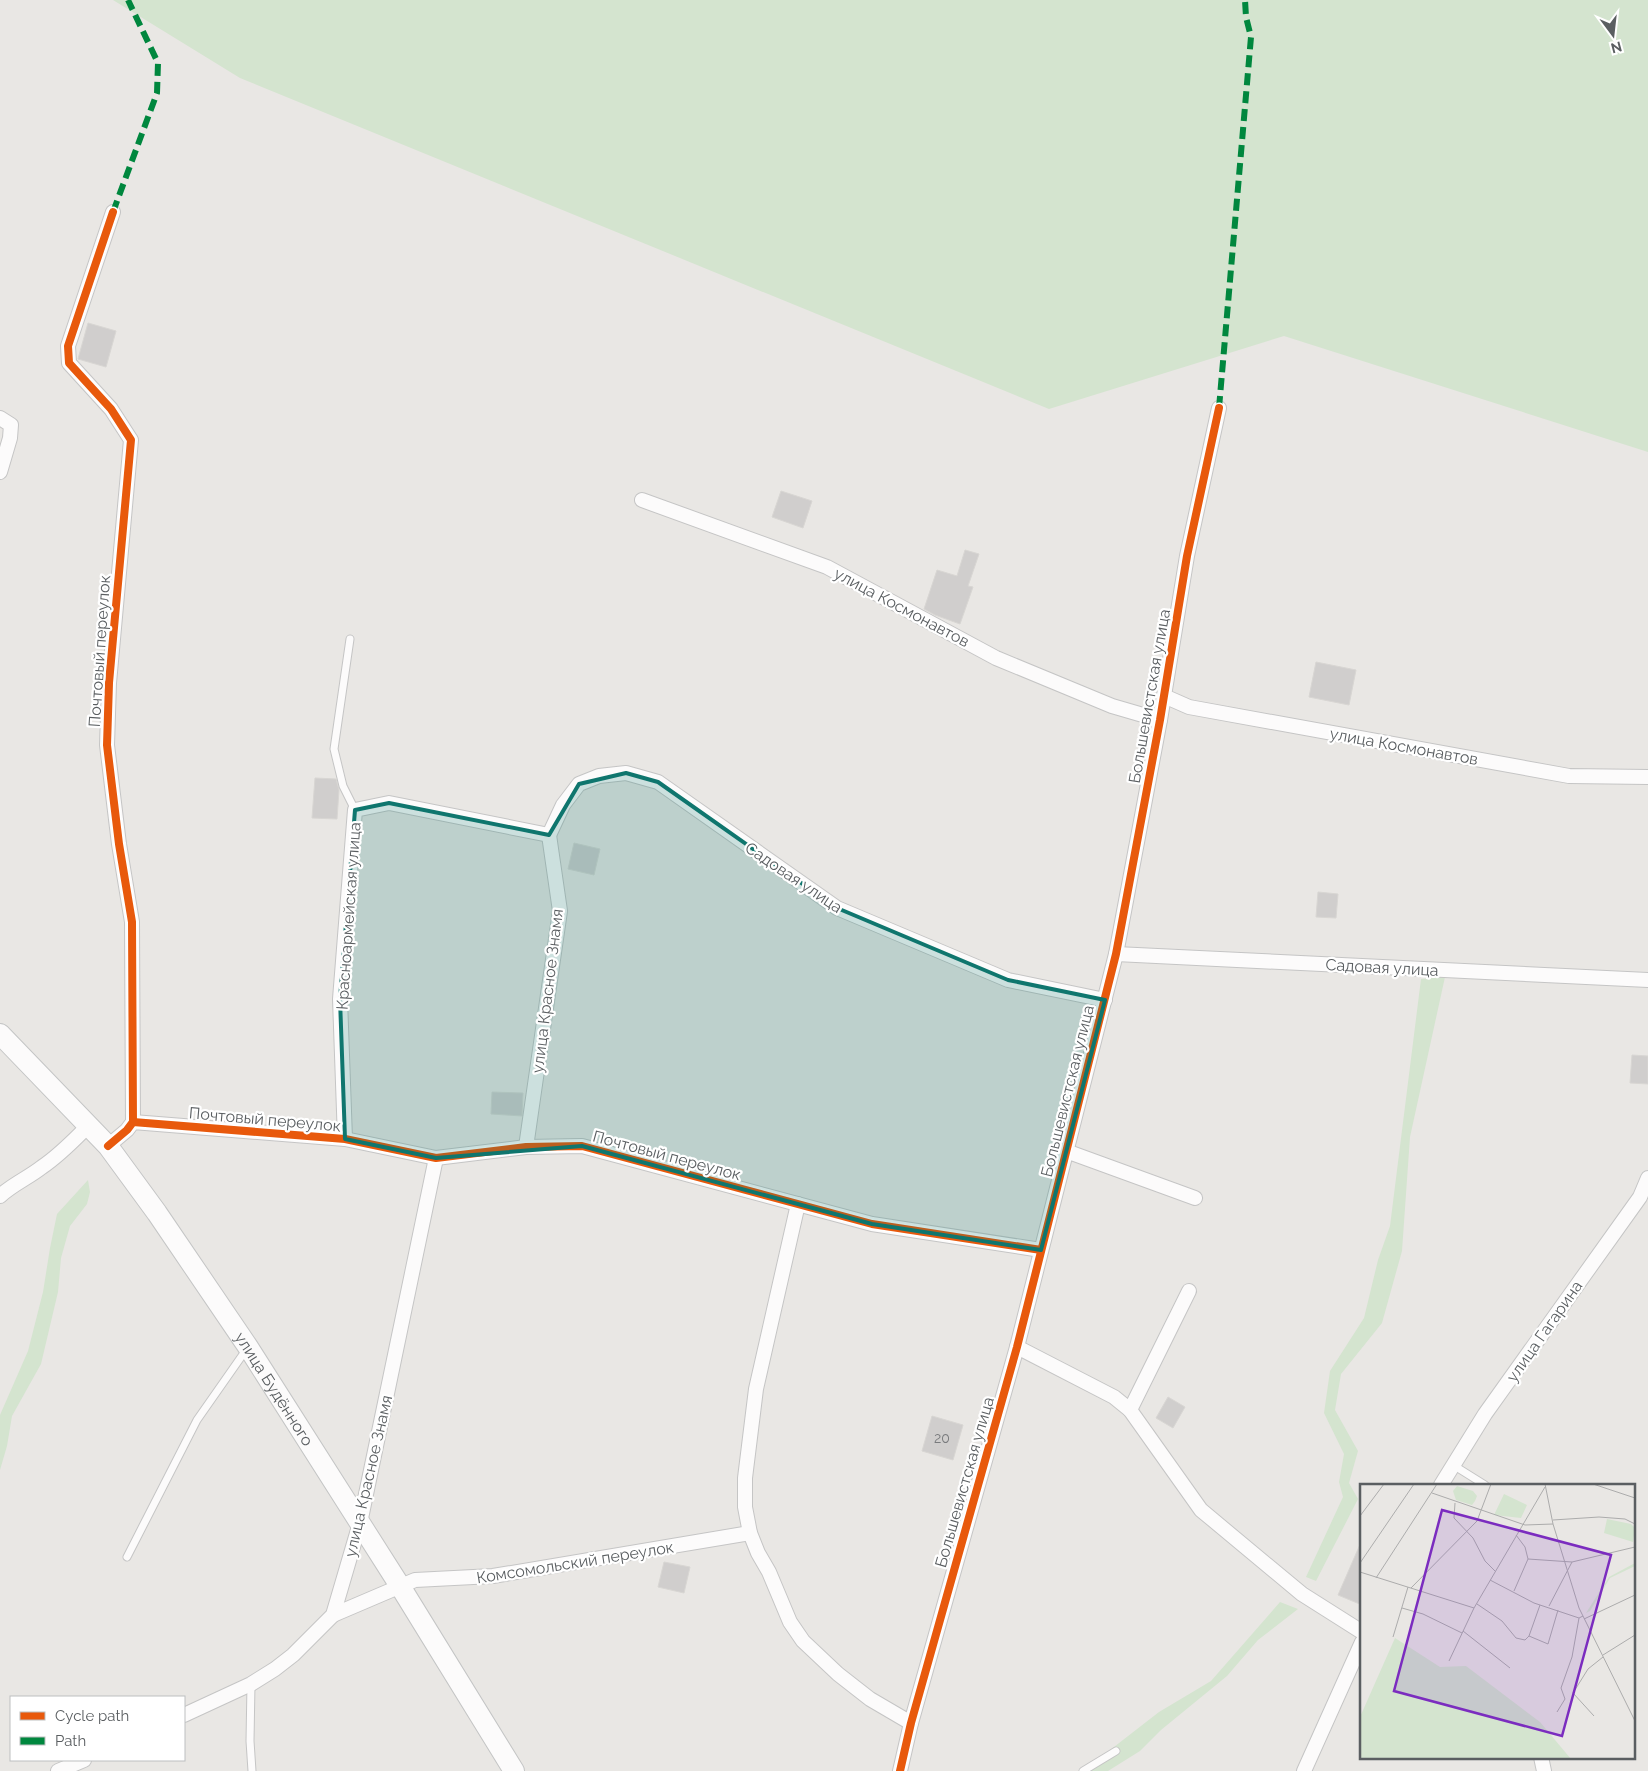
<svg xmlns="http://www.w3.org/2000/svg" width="1648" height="1771" font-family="Raleway,sans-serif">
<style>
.green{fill:#d4e4cf}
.building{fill:#d0cecd;stroke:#d8d6d3}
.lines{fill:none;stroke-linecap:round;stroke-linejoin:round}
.lane-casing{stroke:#c5c5c5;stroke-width:9}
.street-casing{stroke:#c5c5c5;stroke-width:16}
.secondary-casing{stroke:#c4c5c5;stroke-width:22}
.lane{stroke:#fcfbfb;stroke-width:7}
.street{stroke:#fcfbfb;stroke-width:14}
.secondary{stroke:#fcfbfb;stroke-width:20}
.quiet{stroke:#00873e;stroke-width:6;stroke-dasharray:12 6;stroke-linecap:butt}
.cycleway-casing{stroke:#fff;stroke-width:11}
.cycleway{stroke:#e8590c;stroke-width:8}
.marked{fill:#0f766e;fill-opacity:0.2;stroke:#0f766e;stroke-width:4;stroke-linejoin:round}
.labels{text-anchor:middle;stroke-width:4.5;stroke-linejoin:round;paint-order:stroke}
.number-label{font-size:14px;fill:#797b7d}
.street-label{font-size:16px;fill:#5a5e61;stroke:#fff}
.inset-road{fill:none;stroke:#acacac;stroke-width:1}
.view{fill:#7b2cbf;fill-opacity:0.15;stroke:#7b2cbf;stroke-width:2.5}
.inset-edge{fill:none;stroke:#5a5e61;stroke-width:2.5}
</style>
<rect width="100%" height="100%" fill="#e9e7e4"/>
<g class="green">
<path d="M113,0H1648V452L1284,336L1049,409L240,78Z"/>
<path d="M1445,977L1410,1137L1402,1251L1382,1323L1341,1374L1335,1410L1358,1451L1349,1483L1358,1499L1316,1581L1306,1577L1343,1497L1339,1482L1344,1454L1324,1413L1330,1371L1364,1318L1378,1260L1390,1226L1421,979Z"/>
<path d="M88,1180L90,1192L87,1204L70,1226L61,1258L58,1292L41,1364L12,1416L7,1446L0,1470V1415L28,1351L43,1292L50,1248L57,1214Z"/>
<path d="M1280,1602L1298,1609L1258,1640L1227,1676L1161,1730L1140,1751L1108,1771H1083L1159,1712L1211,1681Z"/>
</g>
<g class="building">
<path d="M88,323L116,331L106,367L78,359Z"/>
<path d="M781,491L812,501L803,528L772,517Z"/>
<path d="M965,550L979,554L968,586L973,587L960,624L935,615L924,609L937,570L957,576Z"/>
<path d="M1316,662L1356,670L1349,705L1309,697Z"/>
<path d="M315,778L336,779L339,790L337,819L312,818Z"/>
<path d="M574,843L600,849L594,875L568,869Z"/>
<path d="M1318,892L1338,894L1336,918L1316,917Z"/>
<path d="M1632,1055L1648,1056V1084L1630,1083Z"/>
<path d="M492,1092L523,1093L522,1116L491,1114Z"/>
<path d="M1168,1397L1185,1407L1173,1428L1156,1418Z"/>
<path d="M932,1416L963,1425L953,1460L922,1451Z"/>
<path d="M1362,1540V1605L1338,1595Z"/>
<path d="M664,1562L690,1567L684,1593L658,1587Z"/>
</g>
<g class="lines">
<defs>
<g id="lane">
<path d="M350,639L334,749L343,786L355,810"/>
<path d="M1453,1465L1485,1485"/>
<path d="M127,1557L197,1420L246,1350"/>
<path d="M251,1684L250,1741L252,1771"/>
<path d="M1083,1771L1116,1751"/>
</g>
<g id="street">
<path d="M113,212L68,346L69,363L111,409L131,440L109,683L107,745L119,844L132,922L133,1122"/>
<path d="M0,418L11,425L10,438L0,472"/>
<path d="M642,500L827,567L996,658L1112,706L1160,720"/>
<path d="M1164,696L1189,707L1569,776L1648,777"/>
<path d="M549,835L563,805L579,784L599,776L626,773L658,782L837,908L1008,980L1105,1000"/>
<path d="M1116,954L1648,980"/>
<path d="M345,1139L340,999L355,810L389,803L549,835"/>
<path d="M108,1146L127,1130L133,1122L345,1139L436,1158L526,1147L582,1146L872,1224L1041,1250"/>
<path d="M526,1147L560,911L549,835"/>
<path d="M1066,1151L1195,1198"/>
<path d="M0,1196C13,1184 28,1178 42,1167C60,1155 74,1140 89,1125"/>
<path d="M798,1204L756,1389L745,1478V1507L750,1533L758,1553L769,1572L790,1622L803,1641L838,1674L870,1699L911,1723"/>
<path d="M1017,1347L1114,1397L1130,1410L1201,1510L1302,1594L1362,1632"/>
<path d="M1130,1410L1189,1291"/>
<path d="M1441,1485L1485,1414L1640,1197L1648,1178"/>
<path d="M333,1615L415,1580L493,1576L750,1533"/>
<path d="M184,1715L251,1684L275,1669L293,1655L333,1615L360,1523L436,1158"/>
<path d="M1541,1757L1544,1771"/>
<path d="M58,1771L84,1760"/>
<path d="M900,1771L911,1723L1017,1347L1116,954L1160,720L1187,556L1219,408"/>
<path d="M1304,1771L1362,1642"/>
</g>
<g id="secondary">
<path id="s1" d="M0,1034L108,1146L157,1213L248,1347L400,1586L514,1771"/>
</g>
</defs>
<use href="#lane" class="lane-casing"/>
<use href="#street" class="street-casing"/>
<use href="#secondary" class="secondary-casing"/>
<use href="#lane" class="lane"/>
<use href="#street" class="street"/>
<use href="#secondary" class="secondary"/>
<g class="quiet">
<path d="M113,212L157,93L158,63L128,0"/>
<path d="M1219,408L1251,37L1246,17L1245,0"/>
</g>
<defs>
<g id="cycleway">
<path d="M113,212L68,346L69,363L111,409L131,440L109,683L107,745L119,844L132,922L133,1122"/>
<path d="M108,1146L127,1130L133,1122L345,1139L436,1158L526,1147L582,1146L872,1224L1041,1250"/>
<path d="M900,1771L911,1723L1017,1347L1116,954L1160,720L1187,556L1219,408"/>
</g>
</defs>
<use href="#cycleway" class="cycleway-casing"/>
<use href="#cycleway" class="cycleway"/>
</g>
<path class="marked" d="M626,773L658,782L837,908L1008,980L1105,1000L1041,1250L872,1224L582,1146L436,1158L345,1139L340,999L355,810L389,803L549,835L579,784Z"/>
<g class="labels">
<g class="number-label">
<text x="942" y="1443">20</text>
</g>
<g class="street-label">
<text transform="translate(902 607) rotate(28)" y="6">улица Космонавтов</text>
<text transform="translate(99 651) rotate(-86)" y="6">Почтовый переулок</text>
<text transform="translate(1149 696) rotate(-80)" y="6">Большевистская улица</text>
<text transform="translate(1404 746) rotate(10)" y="6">улица Космонавтов</text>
<text transform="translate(794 877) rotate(34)" y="6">Садовая улица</text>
<text transform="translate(348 916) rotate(-86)" y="6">Красноармейская улица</text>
<text transform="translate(1382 967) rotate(3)" y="6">Садовая улица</text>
<text transform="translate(547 991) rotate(-83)" y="6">улица Красное Знамя</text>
<text transform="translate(1067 1091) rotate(-76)" y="6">Большевистская улица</text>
<text transform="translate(265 1119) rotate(5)" y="6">Почтовый переулок</text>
<text transform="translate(667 1155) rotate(15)" y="6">Почтовый переулок</text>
<text transform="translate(1544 1331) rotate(-55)" y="6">улица Гагарина</text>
<text dy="6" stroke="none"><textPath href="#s1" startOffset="450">улица Будённого</textPath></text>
<text transform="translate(368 1476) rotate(-77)" y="6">улица Красное Знамя</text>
<text transform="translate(964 1482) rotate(-74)" y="6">Большевистская улица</text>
<text transform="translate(575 1562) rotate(-9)" y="6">Комсомольский переулок</text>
</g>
</g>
<g transform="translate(1360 1484)">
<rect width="275" height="275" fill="#e9e7e4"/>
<path d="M97,2L113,7L117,12L115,17L112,21L96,16L93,7ZM144,10L167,21L161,34L134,31ZM247,35L271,40L275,44L273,58L244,49ZM275,79V82L250,94L230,127L226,129L249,93ZM35,154L80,183L106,182L180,238L211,275H0V233Z" fill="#d4e4cf"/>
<path class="inset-road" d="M185,0L193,40L219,124L275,237M233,0L275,14M72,9L165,41L193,40M95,19L94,34L113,54L125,77L135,87M0,32L24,0M193,36L239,33L265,35L275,40M168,75L212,78M0,79L54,0M0,88L114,124M16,94L77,0M130,96L174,119L219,134L223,132M51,104L117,37L131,0M154,107L168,75L165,63L156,51M117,120L142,137L156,154L165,156L169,152M189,122L212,78L275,63M42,124L63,130L102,149M224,135L275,111M103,147L150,184M169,152L188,160L198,126M169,152L180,121M33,153L48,103M243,171L275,151M89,177L114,124L185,3M197,228L205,215L201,204L212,173L219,134M234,232L213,209L228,185L243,173"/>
<path class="view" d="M82,26L251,71L202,252L34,207Z"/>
<rect width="275" height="275" class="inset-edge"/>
</g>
<rect x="10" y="1696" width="175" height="65" fill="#ffffff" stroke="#bdbfc0"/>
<rect x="20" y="1712" width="25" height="8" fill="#e8590c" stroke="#bdbfc0"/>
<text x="55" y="1721" font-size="15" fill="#5a5e61">Cycle path</text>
<rect x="20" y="1737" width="25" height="8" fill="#00873e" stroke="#bdbfc0"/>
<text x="55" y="1746" font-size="15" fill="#5a5e61">Path</text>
<g transform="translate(1613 35) rotate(165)" stroke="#ffffff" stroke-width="4" paint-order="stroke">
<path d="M0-4L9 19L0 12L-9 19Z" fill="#5a5e61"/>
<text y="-8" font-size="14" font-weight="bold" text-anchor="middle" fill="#5a5e61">N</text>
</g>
</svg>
